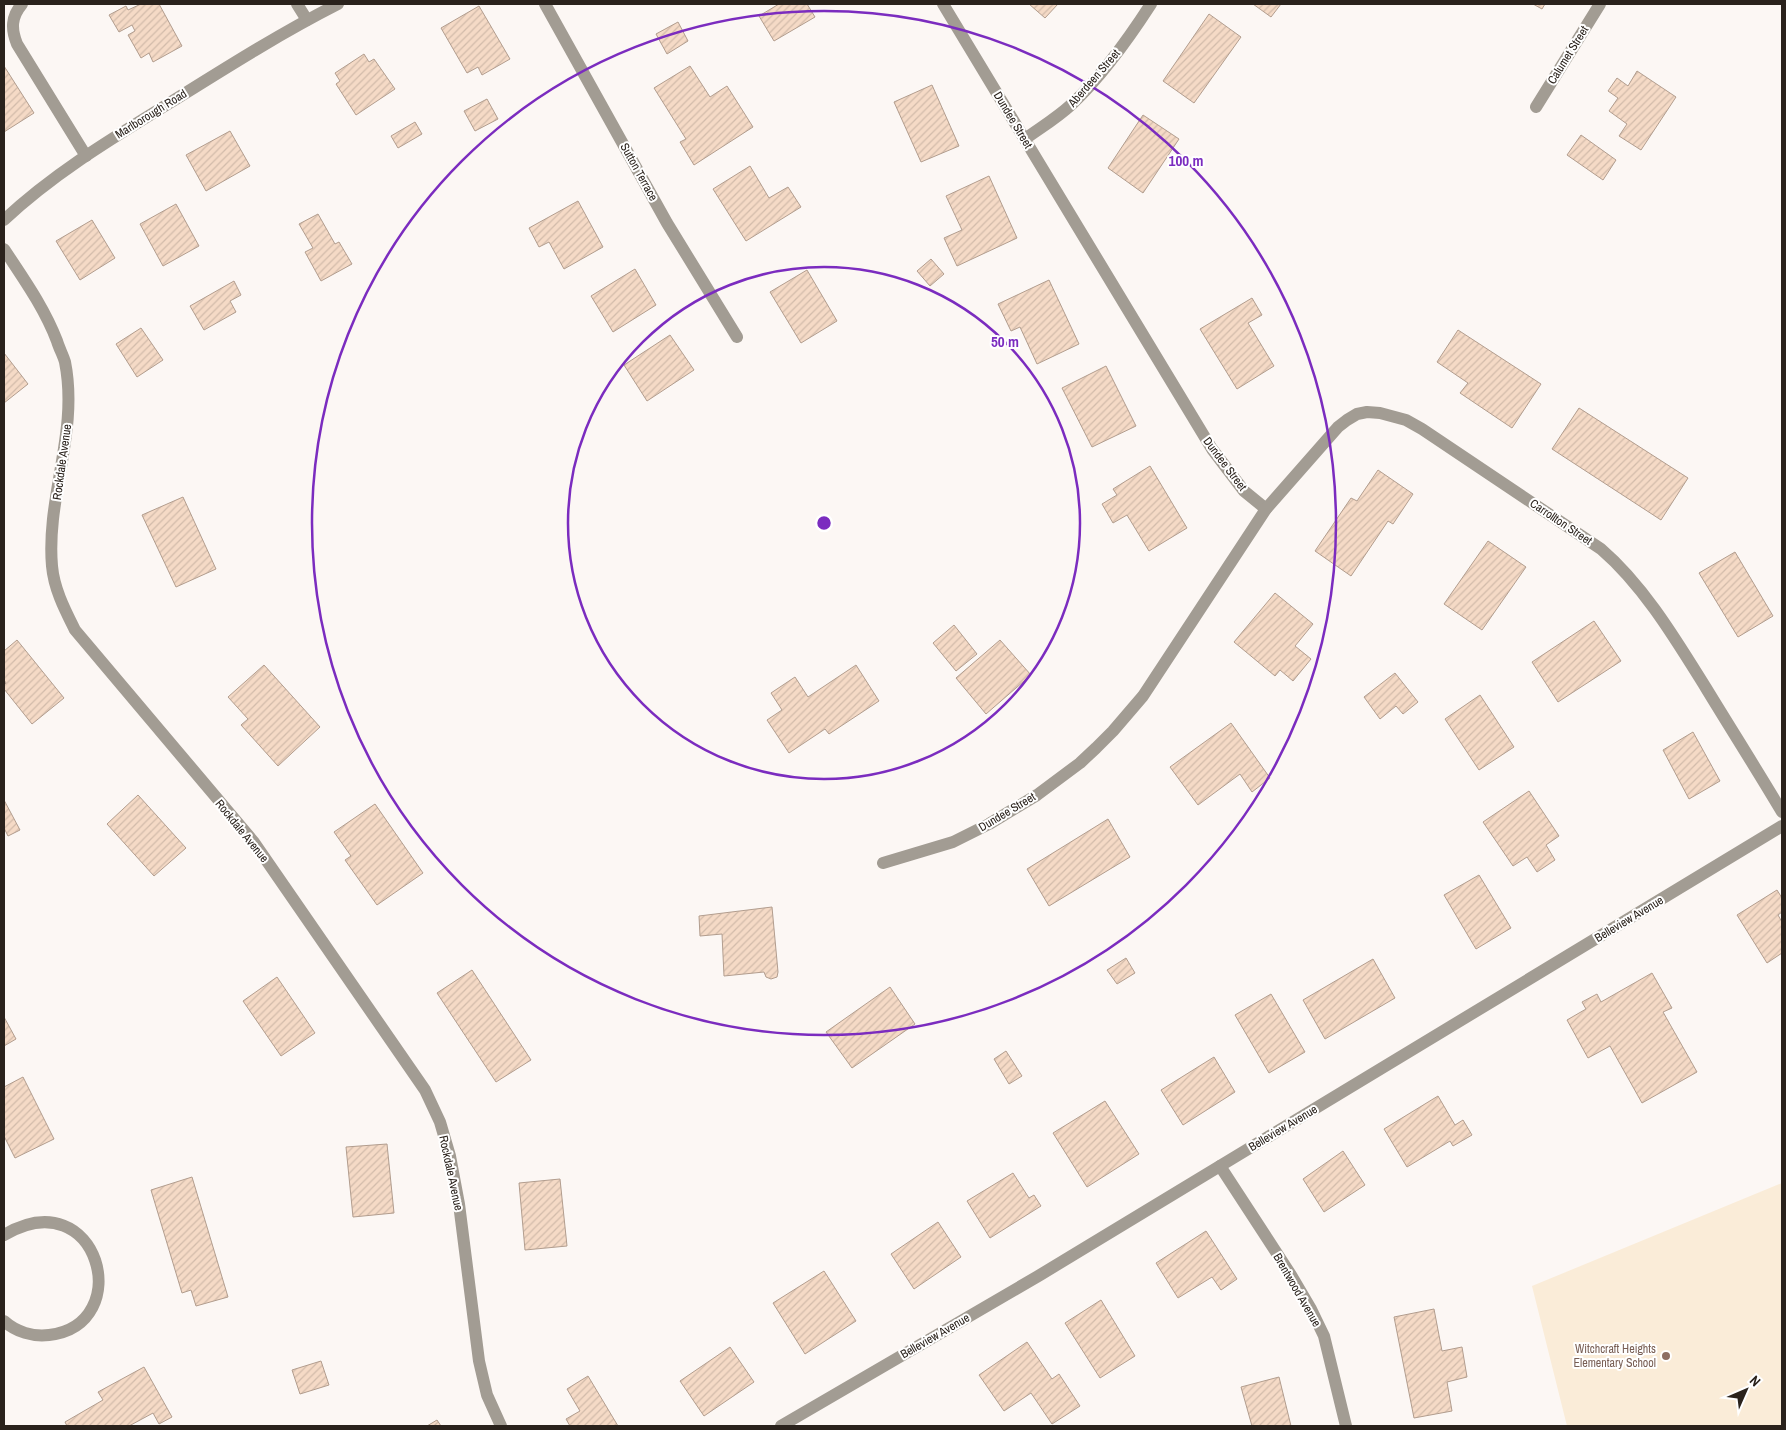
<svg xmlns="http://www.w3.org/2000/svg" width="1786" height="1430" font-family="'Archivo Narrow',sans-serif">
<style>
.education{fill:#faecd8}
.building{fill:url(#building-hatch);stroke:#b29d8e}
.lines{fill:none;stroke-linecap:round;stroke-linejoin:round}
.minor{stroke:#a29c93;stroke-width:12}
.ring{fill:none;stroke:#7b2cbf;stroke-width:2.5}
.education-dot{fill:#8d6e63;stroke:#fff;stroke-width:2}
.labels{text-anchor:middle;stroke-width:4;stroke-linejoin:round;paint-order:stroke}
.street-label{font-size:12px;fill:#2a221c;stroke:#fff}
.education-label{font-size:12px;fill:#785e54;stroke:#fff;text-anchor:end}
.centre{fill:#7b2cbf;stroke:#fff;stroke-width:2.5}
.ring-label{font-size:15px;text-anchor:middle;font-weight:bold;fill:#7b2cbf;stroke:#fff;stroke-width:4;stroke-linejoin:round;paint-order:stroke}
</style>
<defs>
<pattern id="building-hatch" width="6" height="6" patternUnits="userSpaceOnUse" patternTransform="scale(1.25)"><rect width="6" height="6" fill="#f5dac6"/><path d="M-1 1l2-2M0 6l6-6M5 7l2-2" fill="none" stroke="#d2bbaa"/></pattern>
</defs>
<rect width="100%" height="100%" fill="#fcf7f4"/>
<path class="education" d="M1782,1183V1426H1567L1532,1286Z"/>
<g class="building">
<path d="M141,4H159L182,46L153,62L149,53L141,58L128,35L135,31L132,25L119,32L109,15L126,6L128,10Z"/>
<path d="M779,4H807L815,17L774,41L759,16Z"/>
<path d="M1029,4H1058L1045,18Z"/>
<path d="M1253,4H1281L1271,17Z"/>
<path d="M1533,4H1545L1542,9Z"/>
<path d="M479,6L510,59L482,75L478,67L467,73L441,28Z"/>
<path d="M1209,14L1241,37L1194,103L1163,81Z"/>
<path d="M678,22L688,41L667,54L656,34Z"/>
<path d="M364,54L369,62L374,59L395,89L356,115L336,84L340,81L335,73Z"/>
<path d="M4,66L34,113L4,132Z"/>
<path d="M690,66L710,97L727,86L753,127L694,165L680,142L686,139L654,88Z"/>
<path d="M1637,71L1676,97L1641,150L1619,136L1627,124L1609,111L1618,98L1608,91L1617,78L1628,86Z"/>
<path d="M932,85L959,146L921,162L894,102Z"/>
<path d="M487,99L498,119L475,131L464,111Z"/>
<path d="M1143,115L1179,139L1143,193L1108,168Z"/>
<path d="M415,122L422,134L398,148L391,136Z"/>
<path d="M230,131L250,166L206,191L186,155Z"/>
<path d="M1581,135L1616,160L1603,180L1567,155Z"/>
<path d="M750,166L769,198L788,187L801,207L746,241L713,189Z"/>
<path d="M989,176L1017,238L957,266L944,238L962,230L946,196Z"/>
<path d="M578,201L603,247L564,269L549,242L539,247L529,228Z"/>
<path d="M176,204L199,246L163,266L140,224Z"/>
<path d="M318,214L335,244L339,242L352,264L321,281L305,252L313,248L299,224Z"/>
<path d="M92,220L115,258L80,280L56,241Z"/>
<path d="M931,259L944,274L930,286L917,271Z"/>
<path d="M635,269L656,305L613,332L591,296Z"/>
<path d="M807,270L837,321L801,343L770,292Z"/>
<path d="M1049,280L1079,344L1037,364L1020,327L1011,331L998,304Z"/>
<path d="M234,281L241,295L230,301L236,312L204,330L190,306Z"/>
<path d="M1252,298L1262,315L1248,323L1274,366L1237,389L1200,329Z"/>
<path d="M141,328L163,360L137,377L116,344Z"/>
<path d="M1458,330L1541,384L1512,428L1460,393L1468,383L1437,362Z"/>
<path d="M670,335L694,370L647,401L624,365Z"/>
<path d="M4,353L28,384L4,403Z"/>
<path d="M1106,366L1136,426L1092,447L1062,388Z"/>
<path d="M1579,408L1688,478L1661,520L1552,449Z"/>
<path d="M1150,466L1187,528L1149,551L1127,515L1113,523L1102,504L1117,495L1113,489Z"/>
<path d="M1378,470L1413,494L1393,524L1388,521L1351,576L1315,551L1351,498L1357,501Z"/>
<path d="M183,497L216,569L176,587L142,515Z"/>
<path d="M1488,541L1526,567L1482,630L1444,604Z"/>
<path d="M1735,552L1773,616L1738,637L1699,573Z"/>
<path d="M1275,593L1313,624L1295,646L1311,659L1293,681L1280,670L1275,676L1234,642Z"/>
<path d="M1594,621L1621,661L1558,702L1532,662Z"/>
<path d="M954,625L977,654L956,671L933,643Z"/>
<path d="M17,640L64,698L32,724L4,689V685L6,683L4,680V651Z"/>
<path d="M1000,640L1031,675L986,714L956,678Z"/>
<path d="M264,665L320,727L278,766L241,725L248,719L228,697Z"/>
<path d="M856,665L879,701L829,734L825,729L789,753L767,720L782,710L771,693L795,677L808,697Z"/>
<path d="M1395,673L1418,702L1403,714L1396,706L1380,719L1364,697Z"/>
<path d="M1480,695L1514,747L1479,770L1445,719Z"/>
<path d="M1231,723L1270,778L1252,792L1240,774L1198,805L1170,767Z"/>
<path d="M1693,732L1720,781L1689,799L1663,750Z"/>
<path d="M1529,791L1559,836L1546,845L1555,860L1537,872L1527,857L1513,866L1483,822Z"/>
<path d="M138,795L186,848L154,876L107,824Z"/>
<path d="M4,800L20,830L8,836L4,828Z"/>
<path d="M375,804L423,873L377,905L345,860L351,856L334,832Z"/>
<path d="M1108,819L1130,857L1049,906L1027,869Z"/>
<path d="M1479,875L1511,928L1476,949L1444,895Z"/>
<path d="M1777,890L1782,898V912L1778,915L1782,922V953L1767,963L1737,915Z"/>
<path d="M772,907L778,972L777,977L771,979L766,977L764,972L724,976L722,934L700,936L699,916Z"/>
<path d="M1126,958L1135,973L1117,984L1107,970Z"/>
<path d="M1373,959L1395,998L1325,1039L1303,1000Z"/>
<path d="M472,970L531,1060L496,1082L437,993Z"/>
<path d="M1652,973L1672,1008L1663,1012L1697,1072L1642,1103L1610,1046L1588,1058L1567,1020L1586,1009L1582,1002L1597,994L1601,1002Z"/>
<path d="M277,977L315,1033L281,1056L243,1001Z"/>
<path d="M890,987L915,1024L852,1068L826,1032Z"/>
<path d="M1271,994L1305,1052L1269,1073L1235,1015Z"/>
<path d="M4,1017L16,1039L4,1046Z"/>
<path d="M1006,1051L1022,1076L1009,1084L994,1059Z"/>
<path d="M1214,1057L1235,1092L1183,1125L1161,1090Z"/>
<path d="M23,1077L54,1139L15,1158L4,1136V1087Z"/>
<path d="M1438,1096L1455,1125L1463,1120L1472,1135L1453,1146L1450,1141L1407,1167L1384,1129Z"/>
<path d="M1105,1101L1139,1154L1087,1187L1053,1133Z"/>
<path d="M387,1144L394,1213L353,1217L346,1147Z"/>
<path d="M1343,1151L1365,1185L1324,1212L1303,1179Z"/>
<path d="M1013,1173L1029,1198L1034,1195L1041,1206L990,1238L967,1201Z"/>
<path d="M192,1177L228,1297L196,1306L191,1290L182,1293L151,1190Z"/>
<path d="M560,1179L567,1246L525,1250L519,1183Z"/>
<path d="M938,1222L961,1257L914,1289L891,1254Z"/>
<path d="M1206,1231L1237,1279L1221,1290L1212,1277L1178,1298L1156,1263Z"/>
<path d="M824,1271L856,1321L805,1354L773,1303Z"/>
<path d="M1101,1300L1135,1356L1100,1378L1065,1323Z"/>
<path d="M1434,1309L1442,1351L1462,1347L1467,1377L1447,1382L1452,1411L1414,1418L1394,1317Z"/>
<path d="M1027,1342L1052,1379L1059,1374L1080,1406L1052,1424L1031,1393L1004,1411L979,1375Z"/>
<path d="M730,1347L754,1382L704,1416L680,1381Z"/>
<path d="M321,1361L329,1385L300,1394L292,1370Z"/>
<path d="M144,1367L172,1417L159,1424L153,1413L129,1426H67L65,1422L103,1400L98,1392Z"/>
<path d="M588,1376L618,1426H570L566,1419L580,1411L567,1389Z"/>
<path d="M1279,1377L1291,1426H1252L1241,1387Z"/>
<path d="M437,1420L441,1426H427Z"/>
</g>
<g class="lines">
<g class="minor">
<path d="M22,4C11,17 11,29 17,44L86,156"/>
<path d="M297,4L307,20"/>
<path d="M545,4L667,223L737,337"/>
<path d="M943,4L1212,449L1244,491L1266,509"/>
<path d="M1536,107L1600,4"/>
<path d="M1025,139C1040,128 1057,118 1072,104C1101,77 1129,38 1151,4"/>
<path d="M4,220C53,174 111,139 168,104C224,69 279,34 338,4"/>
<path d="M4,249C23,278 44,307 57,341C59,348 63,355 65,362C79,432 46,497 52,566C54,589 65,610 75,630L253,841L425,1090L440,1122L450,1156L459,1204L479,1361L487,1395L501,1426"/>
<path d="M883,863L953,842L989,824L1037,795L1080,763L1096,748L1113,731L1143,696L1266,509L1338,427L1347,420L1357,414L1367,412L1380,413L1406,420L1422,429L1601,549C1644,586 1676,640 1706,688C1731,729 1757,770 1782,812"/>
<path d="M1220,1166L1291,1275L1311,1309L1324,1336L1346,1426"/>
<path d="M4,1235C99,1179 137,1325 49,1335C33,1337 16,1332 4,1321"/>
<path d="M781,1426L1040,1275L1782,826"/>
</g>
</g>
<g class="ring">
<circle cx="824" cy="523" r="256"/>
<circle cx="824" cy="523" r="512"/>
</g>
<circle class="education-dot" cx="1666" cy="1356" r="5"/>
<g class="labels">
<g class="street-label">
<text transform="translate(1568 55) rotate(-58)" y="4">Calumet Street</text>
<text transform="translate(1094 78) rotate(-49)" y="4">Aberdeen Street</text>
<text transform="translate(151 114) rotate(-32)" y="4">Marlborough Road</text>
<text transform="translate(1013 120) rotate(59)" y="4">Dundee Street</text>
<text transform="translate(639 172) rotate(61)" y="4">Sutton Terrace</text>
<text transform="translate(62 462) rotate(-82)" y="4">Rockdale Avenue</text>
<text transform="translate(1225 464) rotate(53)" y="4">Dundee Street</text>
<text transform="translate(1561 522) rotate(34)" y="4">Carrollton Street</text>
<text transform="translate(1007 812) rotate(-31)" y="4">Dundee Street</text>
<text transform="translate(242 831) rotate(51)" y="4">Rockdale Avenue</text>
<text transform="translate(1629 919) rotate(-31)" y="4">Belleview Avenue</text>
<text transform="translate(1283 1128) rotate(-31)" y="4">Belleview Avenue</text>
<text transform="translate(451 1173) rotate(78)" y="4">Rockdale Avenue</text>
<text transform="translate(1297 1290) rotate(60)" y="4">Brentwood Avenue</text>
<text transform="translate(935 1336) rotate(-30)" y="4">Belleview Avenue</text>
</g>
<g class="education-label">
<text x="1656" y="1353">Witchcraft Heights<tspan x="1656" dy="14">Elementary School</tspan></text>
</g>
</g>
<circle cx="824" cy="523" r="8" class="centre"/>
<g class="ring-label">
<text x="1186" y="166">100 m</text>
<text x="1005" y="347">50 m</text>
</g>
<rect width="1786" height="1430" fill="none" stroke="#2a221c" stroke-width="10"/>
<g transform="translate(1746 1390) rotate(45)" stroke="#ffffff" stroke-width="4" paint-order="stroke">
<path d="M0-4L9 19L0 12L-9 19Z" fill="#2a221c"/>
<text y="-8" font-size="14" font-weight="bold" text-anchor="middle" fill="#2a221c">N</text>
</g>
</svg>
